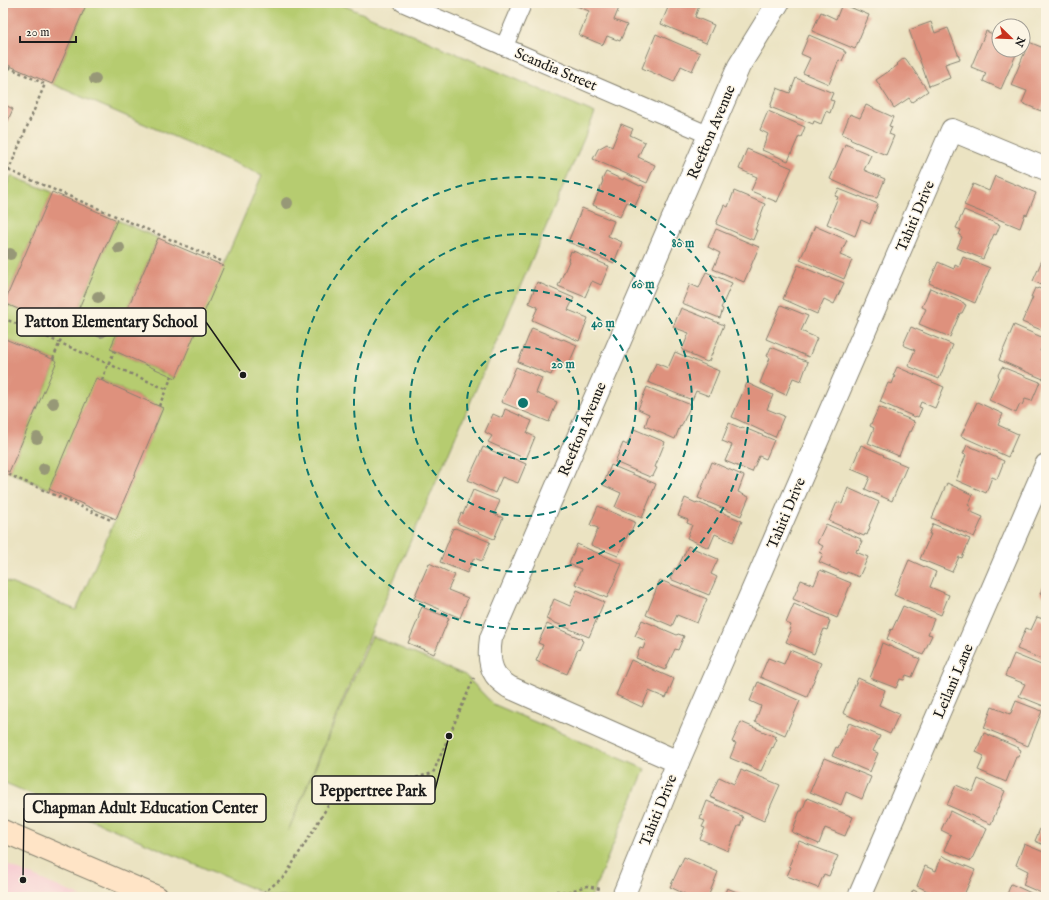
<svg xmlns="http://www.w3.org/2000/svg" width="1049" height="900" font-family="'IM FELL English',serif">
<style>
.built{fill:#f7cfd3}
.green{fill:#b6cc70;stroke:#697446}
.building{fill:#de917d}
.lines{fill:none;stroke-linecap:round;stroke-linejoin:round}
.minor-casing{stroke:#84806f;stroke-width:19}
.tertiary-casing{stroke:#84806f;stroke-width:24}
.secondary-casing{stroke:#84806f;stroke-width:24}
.path{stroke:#84806f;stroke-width:2.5;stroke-dasharray:3 3;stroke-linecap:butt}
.minor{stroke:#fff;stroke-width:17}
.tertiary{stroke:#fff;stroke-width:22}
.secondary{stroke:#ffe4c6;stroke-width:22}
.tree{fill:#979877}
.ring{fill:none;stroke:#0f766e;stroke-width:2;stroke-dasharray:7 5}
.labels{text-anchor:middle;stroke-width:3;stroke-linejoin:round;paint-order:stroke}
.street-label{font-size:15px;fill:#1c1c1c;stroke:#fcf5e5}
.centre{fill:#0f766e;stroke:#fcf5e5;stroke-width:2}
.ring-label{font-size:12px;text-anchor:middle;font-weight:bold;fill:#0f766e;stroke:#fcf5e5;stroke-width:3;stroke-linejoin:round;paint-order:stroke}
.leader{fill:none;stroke:#1c1c1c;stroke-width:1.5}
.callout-dot{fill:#1c1c1c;stroke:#fcf5e5;stroke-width:1.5}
.callout{fill:#fcf5e5;stroke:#1c1c1c;stroke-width:1.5}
.callout-label{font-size:16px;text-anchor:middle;font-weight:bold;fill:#1c1c1c}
</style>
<rect width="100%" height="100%" fill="#fcf5e5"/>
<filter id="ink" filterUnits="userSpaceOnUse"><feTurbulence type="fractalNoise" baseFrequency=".025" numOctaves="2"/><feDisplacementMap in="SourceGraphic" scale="8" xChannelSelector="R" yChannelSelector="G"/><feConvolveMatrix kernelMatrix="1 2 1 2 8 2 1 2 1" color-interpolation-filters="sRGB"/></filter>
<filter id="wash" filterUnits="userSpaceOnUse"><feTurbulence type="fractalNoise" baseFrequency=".012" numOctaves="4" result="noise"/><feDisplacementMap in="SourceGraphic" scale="16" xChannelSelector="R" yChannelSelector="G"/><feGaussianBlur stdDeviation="0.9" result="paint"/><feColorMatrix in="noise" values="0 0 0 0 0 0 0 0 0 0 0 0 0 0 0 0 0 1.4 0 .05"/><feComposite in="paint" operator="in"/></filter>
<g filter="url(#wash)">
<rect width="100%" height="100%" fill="#ebe3c2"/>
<path class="built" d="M3,863L82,897H3Z"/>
<path class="green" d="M87,3H338L595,113L370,635L288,831L372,636L465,675L493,704L645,769L591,897H272L3,782V580L76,610L163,408L97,378L49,489L9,472L57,361L3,338V193L11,176L52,192L4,303L69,331L117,220L158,238L110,349L175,378L262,175L52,84Z"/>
<g id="blocks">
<g class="building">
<path d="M9,3H87L52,84L3,63V18Z"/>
<path d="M569,3H621L614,20L627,25L620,41L607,36L603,45L579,35L589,11Z"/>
<path d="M670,3H700L695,17L714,25L706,43L661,24Z"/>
<path d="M842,4L869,15L855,49L812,31L821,12L836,19Z"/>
<path d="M931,22L935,33L948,28L960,59L945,64L950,78L929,86L909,30Z"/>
<path d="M986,31L999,37V50H1018L1001,89L983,81L986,73L971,67Z"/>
<path d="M656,34L700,53L692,71L681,66L674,82L642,68Z"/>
<path d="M809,35L844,50V52H846L842,61L839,60L829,84L803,73L810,58L801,54Z"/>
<path d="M1029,42L1046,49V99L1041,111L1022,103L1027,91L1011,85Z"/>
<path d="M904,58L906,59L928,91L912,102L909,98L894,108L876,80L898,65L897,64Z"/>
<path d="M796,78L833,93L830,100L834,101L830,113L826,111L821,124L814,121L813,124L770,107L777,88L790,93Z"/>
<path d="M3,104L13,109L4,129H3Z"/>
<path d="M866,105L893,117L889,126L892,127L889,134L894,136L886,155L851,140L850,139L851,138L842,134L850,114L860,118Z"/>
<path d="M768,111L805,127L801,137L799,136L788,161L762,150L768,134L760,130Z"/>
<path d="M621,124L633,129L630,135L645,142L638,157L655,165L647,183L593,159L598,149L607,144L612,147Z"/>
<path d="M845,144L871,155L864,170L885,179L877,198L868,196L830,179Z"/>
<path d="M747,149L792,168L777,202L751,191L757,177L739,169Z"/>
<path d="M606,172L623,180L624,178L640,186L641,185L644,187L635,206L627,202L620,217L593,205L603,181L602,180Z"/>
<path d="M995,176L1036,193L1027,215L1025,214L1020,228L964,205L973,184L989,191Z"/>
<path d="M839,189L859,197V196L878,204L870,224L861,220L855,236L827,224L838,197L835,196Z"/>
<path d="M734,191L765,204L755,230H757L753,240L716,224L724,205L728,207Z"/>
<path d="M52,192L117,220L69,331L4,303Z"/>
<path d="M582,208L614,221L608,236L622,242L614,263L590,253L591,251L568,242Z"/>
<path d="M964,210L1000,225L996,235L994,234L983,259L957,248L962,237L959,235L961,230L956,228Z"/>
<path d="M815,226L847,240L840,255L852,260L844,279L800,260Z"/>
<path d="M716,229L759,247L744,282L713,269L720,253L708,247Z"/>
<path d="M158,238L224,266L176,378L110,349Z"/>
<path d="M571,251L573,252V251L609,266L601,285L592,281L585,297L558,286L569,261L568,260Z"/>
<path d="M1046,251V287L1033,281Z"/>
<path d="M963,257L990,268L975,303L929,283L938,262L954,269L955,265L959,267Z"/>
<path d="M798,265L828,278L829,277L844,283L834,304L824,299L817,314L783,299Z"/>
<path d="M706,272L732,283L721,308L723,309L720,318L717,317L682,303L690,284L699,288Z"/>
<path d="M537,282L574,298L568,310L588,318L579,341L532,320L538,307L529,303Z"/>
<path d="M930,288L964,303V304L966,305L962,313H960L950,337L919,324L926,309L922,307Z"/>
<path d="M1035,288L1037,289L1038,288L1046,291V332L1022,322L1033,297H1031Z"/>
<path d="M781,305L808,316L801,331L817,338L809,357L766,339Z"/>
<path d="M681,308L724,325L709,361H708L707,362L691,355L692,354L682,350L689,333L673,327Z"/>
<path d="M1014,325L1046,339L1040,351L1044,353L1043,356L1046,357V372L1043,379L999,360Z"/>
<path d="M911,327L953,345L939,379L908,366L915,350L903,345Z"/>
<path d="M532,328L562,340L563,339L577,345L568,366L557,361L551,375L518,362Z"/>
<path d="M3,338L57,361L9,472L3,469Z"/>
<path d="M771,347L808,362L801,381L793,378L786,395L760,383L770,358L767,356Z"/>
<path d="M675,352L719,371L709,396L696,391L692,400L648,382L656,363L668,368Z"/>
<path d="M516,367L542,378L536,393L557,402L549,422L501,402Z"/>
<path d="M897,367L944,387L935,408L921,402L919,407L922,408L918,417L916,416L915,417L880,402L888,383L892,384L895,376H893Z"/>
<path d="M1002,367L1040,382L1032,401L1025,399L1022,405L1020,404L1016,413L989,400L999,376L998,375Z"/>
<path d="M96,378L163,408L116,519L49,489Z"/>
<path d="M747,383L773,395L767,409L784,416L775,437L732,417Z"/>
<path d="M647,387L691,405L681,427L680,426L675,439L645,426L649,414L638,409Z"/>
<path d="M977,402L1003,414L998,425L1018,434L1008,457L961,436Z"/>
<path d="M879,407L914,421L913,422L915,423L911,432L909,431L899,456L868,443L874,428L870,426Z"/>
<path d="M505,409L532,421L527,433L535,437L526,459L488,442L492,436L485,432L493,414L502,418Z"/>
<path d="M729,423L741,428L742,427L774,440L766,459L759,456L752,472L725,461L732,445L722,441Z"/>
<path d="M634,429L665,442L655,467L657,468L653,476L651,475L650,477L615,462L623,443L627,445Z"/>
<path d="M861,445L884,455L883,456L907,466L892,501L865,489L870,477L851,469Z"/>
<path d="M967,445L1004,461L997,479L992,477L986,493L956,480L966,455L963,454Z"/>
<path d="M483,447L500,454L501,453L526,464L518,483L502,477L495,493L468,480Z"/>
<path d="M712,462L744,476L738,492L749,497L741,516L698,498Z"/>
<path d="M611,465L656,484L642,518L615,507L621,493L603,485Z"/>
<path d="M947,483L973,495L968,505L971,507L969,511L983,517L974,537L932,518Z"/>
<path d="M848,488L879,502L869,526L870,527L867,535L865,534L864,536L829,521L837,502L842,504Z"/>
<path d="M473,490L500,501L494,514L503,518L494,539L457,523L461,513L463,514Z"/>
<path d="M685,498L696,503L697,502L742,521L733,542L715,534L709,548L687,538L692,525L687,523L688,520L678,516Z"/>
<path d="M598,506L635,522L631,531L630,530L618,556L591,545L598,528L590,525Z"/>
<path d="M826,524L861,539L860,541H862L858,550L857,549L856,552L868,557L859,577L847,572L846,574L819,562L823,554L820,552L823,546L817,543Z"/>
<path d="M933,524L970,539L962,558L959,557L952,572L920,559L931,534H929Z"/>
<path d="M453,528L454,529L455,528L490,542L482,561L474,558L467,573L440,562L450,537H449Z"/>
<path d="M577,544L622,564L607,598L575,584L581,569L569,564Z"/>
<path d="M688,546L718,559L711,574L717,577L709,595L670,579L675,568L677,569Z"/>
<path d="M909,560L936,572L930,587L949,595L941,615L894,595Z"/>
<path d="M429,563L455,575L448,590L468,598L460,618L414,598Z"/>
<path d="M820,570L851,583L837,618L793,599L801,580L814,585Z"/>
<path d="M660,580L707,599L697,623L677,615L672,626L646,615Z"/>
<path d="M1046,580V597L1040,594Z"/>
<path d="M577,590L604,602L589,637L546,619L554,599L570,606Z"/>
<path d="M794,604L829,619L828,620L830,621L827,630L824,629L814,654L786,642L791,631L789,630L791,625L786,623Z"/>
<path d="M903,606L934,619L928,634L932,635L923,655L887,639L891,629L892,630Z"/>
<path d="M422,607L449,618L434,654L408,643L419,617L418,616Z"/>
<path d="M1037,617L1046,620V661L1017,649L1026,628L1031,630Z"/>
<path d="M642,620L677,635L678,634L684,636L678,650L675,649L665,670L636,658L640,648L643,649L646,641L635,636Z"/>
<path d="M547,624L582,639L581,640L583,641L579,650L578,649L567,674L536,661L543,645L538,643Z"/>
<path d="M882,643L920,659L912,677L906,675L904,680L900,679L896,688L870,678L880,653L879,652Z"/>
<path d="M790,650L821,663L807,697L760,677L768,658L784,664Z"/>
<path d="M1014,654L1046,667V707L1019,696L1025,684L1005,676Z"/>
<path d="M631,660L674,679L666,698L649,691L642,707L616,695Z"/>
<path d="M858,678L885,690L879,705L899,714L890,734L843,713Z"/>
<path d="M758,682L800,701L785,735L755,722L761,706L750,701Z"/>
<path d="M1016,701L1042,711L1028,746L984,728L992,707L1010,714V713H1011Z"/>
<path d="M741,722L776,737L775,738L777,739L773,748L772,747L761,771L730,758L736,743L732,742Z"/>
<path d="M849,723L880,736L873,751L878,753L870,772L832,756L836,747L838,748Z"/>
<path d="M984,733L1019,748V749L1021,750L1018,757H1016L1006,782L978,770L984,756L976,752Z"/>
<path d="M824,758L871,777L862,799L846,792L841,805L810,792Z"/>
<path d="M741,770L745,772L746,771L780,785L764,821L710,797L719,777L734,784Z"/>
<path d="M978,779L1005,791L991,824L947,805L956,785L973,792Z"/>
<path d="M807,798L853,817L845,836L825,828L819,844L792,832L800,811H802Z"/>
<path d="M707,801L742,816V817L743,818L740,826H738L728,851L700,839L705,828L702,827L705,821L700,819Z"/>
<path d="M950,811L987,829L983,838L982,837L971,861L944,850L951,835L941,830Z"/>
<path d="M1046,814V846L1035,841Z"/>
<path d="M799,841L838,856L829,876L824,874L818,888L787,876L791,867L789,866Z"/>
<path d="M1024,844L1046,853V895L1023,885L1028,871L1016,865Z"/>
<path d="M942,856L975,870L963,897H946L932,891V893L917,886L925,866L936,871Z"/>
<path d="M684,857L718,872L708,897H683L685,894L670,887Z"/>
<path d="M1011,884L1040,897H1006Z"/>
<path d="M727,888L749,897H723Z"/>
<path d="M913,890L930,897H910Z"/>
</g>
</g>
</g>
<g filter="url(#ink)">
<use href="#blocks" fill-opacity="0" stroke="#84806f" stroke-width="1"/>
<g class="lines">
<defs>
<g id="minor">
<path d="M403,3L709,135"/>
<path d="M504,47L523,3"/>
</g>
<g id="tertiary">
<path d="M678,762L509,687C506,685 502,682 499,679C488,668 489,652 491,638L739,66L778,3"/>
<path d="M625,897L624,894L678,762L952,130L1046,169"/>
<path d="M859,897L1046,465"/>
</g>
<path id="secondary" d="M3,831L157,897"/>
</defs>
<use href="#minor" class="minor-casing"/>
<use href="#tertiary" class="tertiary-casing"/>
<use href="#secondary" class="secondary-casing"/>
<g class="path">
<path d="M3,65L45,84L3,184"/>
<path d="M3,168L221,261L219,265"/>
<path d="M3,317L8,304"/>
<path d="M3,318L166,389"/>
<path d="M53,359L65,329"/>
<path d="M102,380L108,364L115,351"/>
<path d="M159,406L172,376"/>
<path d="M3,472L111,520L112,517"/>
<path d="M556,891L567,892L587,886L600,889"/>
<path d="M263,893L285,876L331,801L433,773L474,678"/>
</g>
<use href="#minor" class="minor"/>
<use href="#tertiary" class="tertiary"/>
<use href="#secondary" class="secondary"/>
</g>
<g class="tree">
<circle cx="95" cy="79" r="6"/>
<circle cx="287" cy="203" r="6"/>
<circle cx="119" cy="248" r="6"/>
<circle cx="10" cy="254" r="6"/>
<circle cx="98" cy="297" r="6"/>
<circle cx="101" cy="332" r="6"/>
<circle cx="53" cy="403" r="6"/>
<circle cx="37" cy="438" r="6"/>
<circle cx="44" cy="469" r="6"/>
</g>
</g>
<g class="ring">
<circle cx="523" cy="403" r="56"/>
<circle cx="523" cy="403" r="113"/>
<circle cx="523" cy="403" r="169"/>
<circle cx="523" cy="403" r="226"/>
</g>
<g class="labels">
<g class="street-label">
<text transform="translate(556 69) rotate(23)" y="5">Scandia Street</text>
<text transform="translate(711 132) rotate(-67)" y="5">Reefton Avenue</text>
<text transform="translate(915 216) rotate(-67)" y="5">Tahiti Drive</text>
<text transform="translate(582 429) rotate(-67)" y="5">Reefton Avenue</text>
<text transform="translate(786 513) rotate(-67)" y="5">Tahiti Drive</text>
<text transform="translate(953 681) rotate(-67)" y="5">Leilani Lane</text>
<text transform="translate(658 810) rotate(-68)" y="5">Tahiti Drive</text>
</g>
</g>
<circle cx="523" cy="403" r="6" class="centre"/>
<g class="ring-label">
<text x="683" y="247">80 m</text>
<text x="643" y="288">60 m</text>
<text x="603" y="327">40 m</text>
<text x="563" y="368">20 m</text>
</g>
<path class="leader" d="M243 375L206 322M449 736L435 790M23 880L24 808"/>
<g class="callout-dot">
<circle cx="243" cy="375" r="4"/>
<circle cx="449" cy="736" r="4"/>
<circle cx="23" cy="880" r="4"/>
</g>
<g class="callout">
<rect x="17" y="308" width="189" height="28" rx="4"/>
<rect x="312" y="776" width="123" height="28" rx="4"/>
<rect x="24" y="794" width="242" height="28" rx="4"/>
</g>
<g class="callout-label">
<text x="111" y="327">Patton Elementary School</text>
<text x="373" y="796">Peppertree Park</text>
<text x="145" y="813">Chapman Adult Education Center</text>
</g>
<rect width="1049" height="900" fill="none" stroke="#fcf5e5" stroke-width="16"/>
<g transform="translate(1011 38) rotate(113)"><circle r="19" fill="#fcf5e5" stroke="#a29e95"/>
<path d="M0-3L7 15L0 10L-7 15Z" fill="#c8321e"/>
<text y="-6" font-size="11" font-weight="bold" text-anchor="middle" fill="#1c1c1c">N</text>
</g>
<path d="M20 36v6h56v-6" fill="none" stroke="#1c1c1c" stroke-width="2"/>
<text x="26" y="36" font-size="12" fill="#1c1c1c" stroke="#fcf5e5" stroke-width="3" paint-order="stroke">20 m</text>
</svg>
